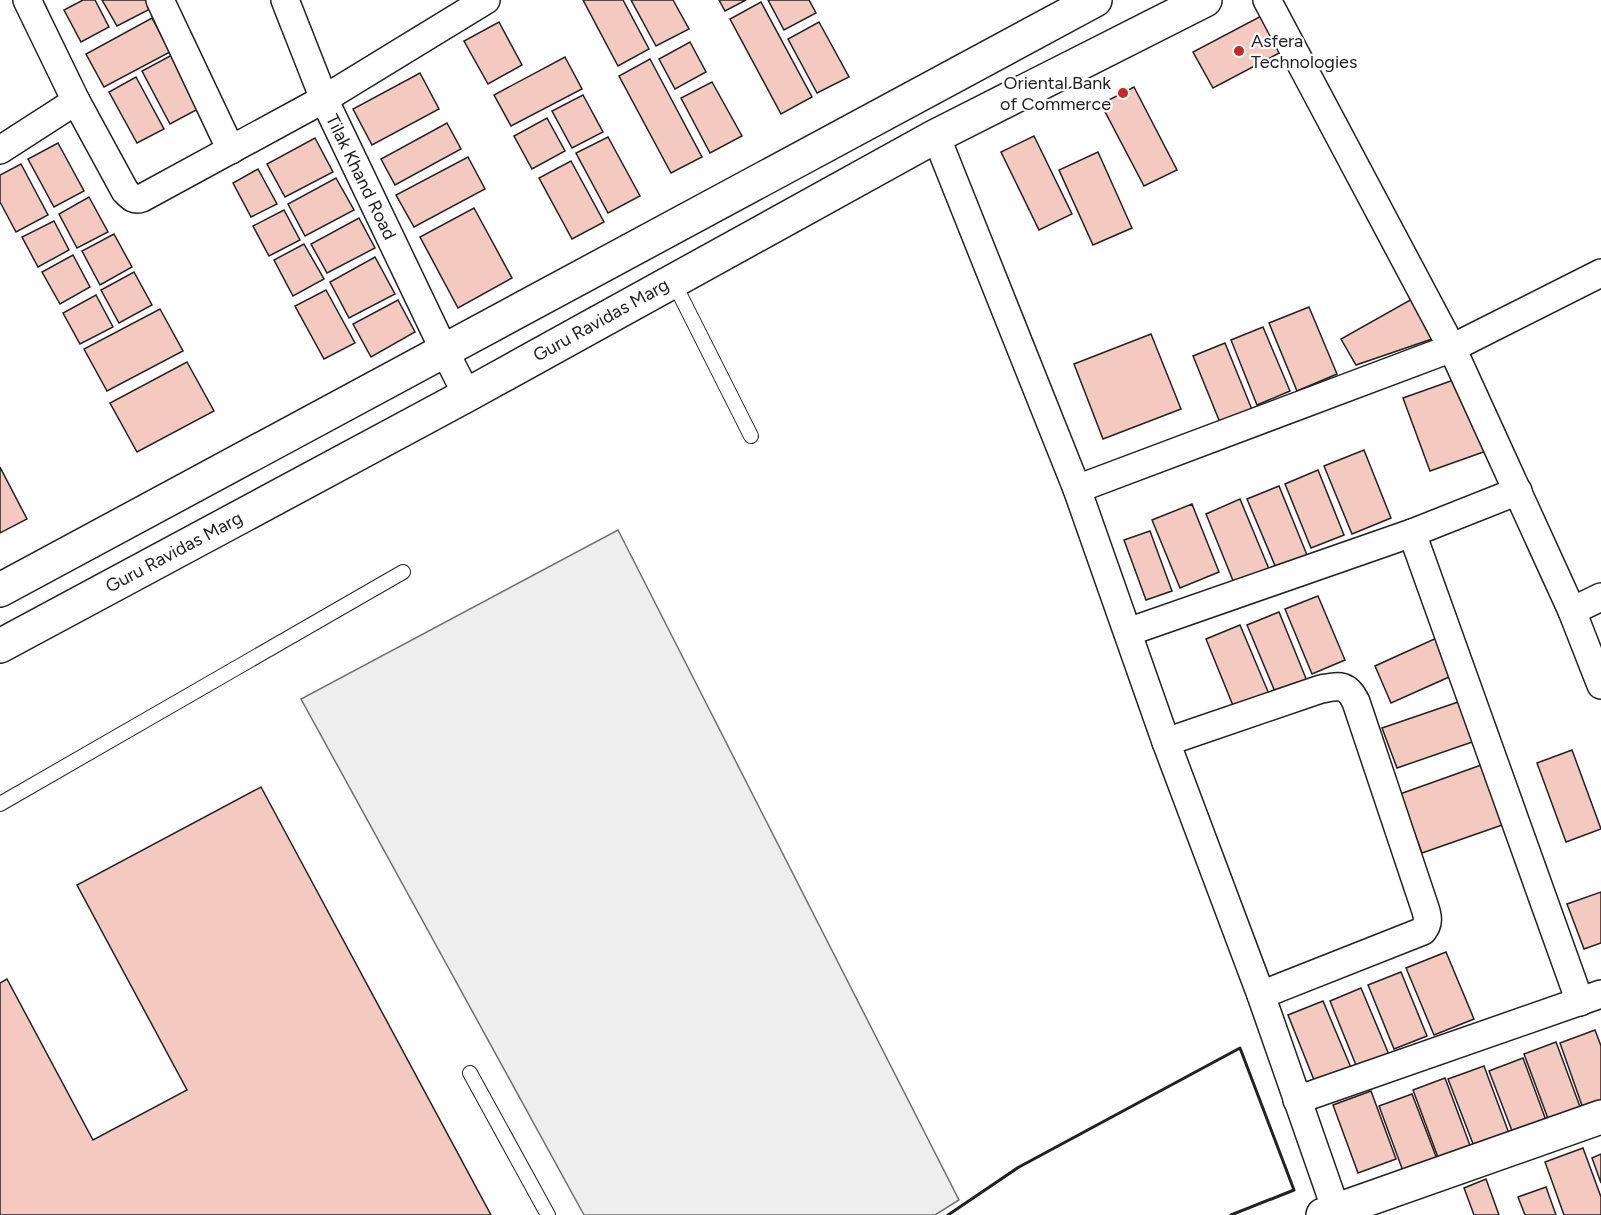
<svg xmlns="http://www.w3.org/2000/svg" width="1601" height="1215" font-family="Figtree,sans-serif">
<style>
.green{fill:#eee;stroke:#6f6f6f;stroke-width:1.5}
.building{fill:#f3c9c0;stroke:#222;stroke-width:1.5}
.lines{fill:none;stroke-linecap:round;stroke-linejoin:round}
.service-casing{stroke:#222;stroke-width:16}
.minor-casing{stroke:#222;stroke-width:30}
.tertiary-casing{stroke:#222;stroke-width:36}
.secondary-casing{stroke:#222;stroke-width:36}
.service{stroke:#fff;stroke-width:14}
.minor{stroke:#fff;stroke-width:27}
.tertiary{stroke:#fff;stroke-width:33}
.secondary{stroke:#fff;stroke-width:33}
.wall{stroke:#222;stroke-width:3}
.poi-dot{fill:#c62828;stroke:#fff;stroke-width:2}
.labels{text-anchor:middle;stroke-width:4.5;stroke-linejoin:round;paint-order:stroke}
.poi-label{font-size:18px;fill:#222;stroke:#fff;text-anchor:start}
.street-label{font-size:18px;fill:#222;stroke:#fff}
</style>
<rect width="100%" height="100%" fill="#fff"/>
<path class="green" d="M618,530L959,1200L935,1215H584L301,699Z"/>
<g class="building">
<path d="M83,0H95L109,27L81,42L64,10Z"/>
<path d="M102,0H150L154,7L117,26Z"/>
<path d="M583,0H623L649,49L618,66Z"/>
<path d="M631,0H673L689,29L656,46Z"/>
<path d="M719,0H746L725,11Z"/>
<path d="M768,0H809L816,13L784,30Z"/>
<path d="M761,2L812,97L781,114L730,19Z"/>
<path d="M1265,14L1285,50L1213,88L1193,52Z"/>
<path d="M152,18L170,52L104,87L86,54Z"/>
<path d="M499,22L522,65L488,84L464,41Z"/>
<path d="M819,22L849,77L817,93L788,39Z"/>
<path d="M690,42L706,72L675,89L659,59Z"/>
<path d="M172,55L200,108L170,124L142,71Z"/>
<path d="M565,57L582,89L511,126L494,95Z"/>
<path d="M650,59L702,157L671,173L619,76Z"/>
<path d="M420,73L439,109L372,145L353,109Z"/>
<path d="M136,77L164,129L137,143L109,92Z"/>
<path d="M712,82L742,136L710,153L681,98Z"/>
<path d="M1134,87L1177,170L1144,186L1101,104Z"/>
<path d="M583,95L603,132L572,148L552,111Z"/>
<path d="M547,118L565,151L532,169L514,136Z"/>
<path d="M447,123L461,149L395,185L381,159Z"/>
<path d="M1034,136L1072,214L1039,230L1001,152Z"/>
<path d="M608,137L640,196L608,213L576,153Z"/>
<path d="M315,138L333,172L285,197L267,164Z"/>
<path d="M58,143L84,191L54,207L28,159Z"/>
<path d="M1098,152L1132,228L1093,245L1059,170Z"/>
<path d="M468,157L485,189L414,227L396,195Z"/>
<path d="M571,161L604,222L572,239L539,178Z"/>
<path d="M21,164L48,215L16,232L0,202V175Z"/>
<path d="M258,169L277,204L251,217L233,183Z"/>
<path d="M336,178L354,210L305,236L288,204Z"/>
<path d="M89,197L108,232L77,248L59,214Z"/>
<path d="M474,208L512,278L458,308L420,237Z"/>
<path d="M284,210L300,240L269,256L253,226Z"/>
<path d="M359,218L375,248L327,273L311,244Z"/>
<path d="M54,221L69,250L38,267L22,237Z"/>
<path d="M114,234L132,267L100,285L82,251Z"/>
<path d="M304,244L324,279L293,296L274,260Z"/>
<path d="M73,255L90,287L60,304L42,272Z"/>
<path d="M375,257L395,294L349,318L330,282Z"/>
<path d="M134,272L152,305L119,323L101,290Z"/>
<path d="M326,290L355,343L324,359L295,306Z"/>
<path d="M96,295L113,327L80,344L63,313Z"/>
<path d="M1412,299L1432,339L1356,365L1341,339Z"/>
<path d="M398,300L415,332L371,357L353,324Z"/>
<path d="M1309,307L1337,374L1297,391L1269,323Z"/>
<path d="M160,309L183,351L107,391L84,349Z"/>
<path d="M1263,327L1290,391L1257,405L1231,340Z"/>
<path d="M1151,334L1181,409L1103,439L1074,364Z"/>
<path d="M1225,343L1253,412L1221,425L1193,356Z"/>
<path d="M187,362L214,411L137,452L110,403Z"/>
<path d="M1462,377L1489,450L1430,471L1403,398Z"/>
<path d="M1364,450L1391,518L1352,534L1324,466Z"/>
<path d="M0,467L27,519L0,533Z"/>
<path d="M1318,470L1344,535L1311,548L1285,484Z"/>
<path d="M1279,486L1307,555L1276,568L1247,499Z"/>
<path d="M1240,499L1269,569L1234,583L1206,514Z"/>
<path d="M1192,504L1219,572L1180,588L1152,520Z"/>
<path d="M1150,531L1172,591L1146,600L1124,540Z"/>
<path d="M1318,596L1345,660L1312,674L1285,609Z"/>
<path d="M1279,612L1307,681L1276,694L1247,625Z"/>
<path d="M1240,625L1269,694L1234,708L1206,639Z"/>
<path d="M1441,636L1458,673L1391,703L1375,666Z"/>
<path d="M1464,700L1478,740L1397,768L1382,728Z"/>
<path d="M1572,750L1601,829L1566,842L1537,763Z"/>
<path d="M1484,764L1505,824L1422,853L1400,794Z"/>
<path d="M261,787L491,1215H0V983L7,979L93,1140L187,1090L77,885Z"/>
<path d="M1601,892V943L1584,949L1567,904Z"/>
<path d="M1446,952L1474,1019L1434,1035L1406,968Z"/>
<path d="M1401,972L1427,1036L1394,1049L1368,985Z"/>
<path d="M1361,988L1390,1057L1358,1070L1330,1001Z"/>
<path d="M1323,1001L1352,1070L1316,1085L1288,1015Z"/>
<path d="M1595,1030L1601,1046V1108L1585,1114L1560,1043Z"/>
<path d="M1556,1042L1582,1112L1550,1124L1524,1054Z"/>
<path d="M1523,1058L1547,1123L1514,1136L1489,1071Z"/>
<path d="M1484,1066L1510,1136L1475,1149L1448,1079Z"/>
<path d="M1445,1078L1471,1148L1439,1160L1413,1090Z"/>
<path d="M1371,1091L1396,1159L1358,1173L1333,1105Z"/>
<path d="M1412,1094L1437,1159L1403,1171L1379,1106Z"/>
<path d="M1583,1148L1601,1197V1215H1564L1545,1162Z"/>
<path d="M1601,1154V1183L1592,1158Z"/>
<path d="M1486,1179L1499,1215H1474L1464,1188Z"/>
<path d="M1546,1187L1556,1215H1525L1518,1197Z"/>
</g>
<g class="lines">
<defs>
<g id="service">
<path d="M673,281L751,436"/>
<path d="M0,804L403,572"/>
<path d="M470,1073L548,1215"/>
</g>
<g id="minor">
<path d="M27,0L76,101"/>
<path d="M160,0L231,150"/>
<path d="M285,0L324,99L444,350L467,395"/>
<path d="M1267,0L1452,348L1572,611L1601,685"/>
<path d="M936,136L1077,489L1166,742L1261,995L1336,1210"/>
<path d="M0,150L76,101L125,191C131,197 134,201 142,198L324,99L486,0"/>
<path d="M1077,489L1452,348L1601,273"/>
<path d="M1412,533L1580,1002"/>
<path d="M1572,611L1601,597"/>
<path d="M1128,632L1412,533L1518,491"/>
<path d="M1166,742L1321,689C1339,686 1347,683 1356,702L1425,908C1428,917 1429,923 1423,931L1261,995"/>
<path d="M1297,1100L1601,994"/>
</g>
<path id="tertiary" d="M1323,1215L1601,1117"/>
<g id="secondary">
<path d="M0,590L1095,0"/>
<path d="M0,646L467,395L936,136L1205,0"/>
</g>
</defs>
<use href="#service" class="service-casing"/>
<use href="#minor" class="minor-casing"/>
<use href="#tertiary" class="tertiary-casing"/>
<use href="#secondary" class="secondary-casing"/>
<use href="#service" class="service"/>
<use href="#minor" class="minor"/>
<use href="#tertiary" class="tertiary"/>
<use href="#secondary" class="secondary"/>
<path class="wall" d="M948,1215L1019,1167L1240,1048L1294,1190L1231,1215"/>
</g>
<g class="poi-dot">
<circle cx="1239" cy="51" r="6"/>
<circle cx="1123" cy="93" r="6"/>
</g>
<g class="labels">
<g class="poi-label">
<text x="1251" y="47">Asfera<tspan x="1251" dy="21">Technologies</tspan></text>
<text x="1111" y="89" text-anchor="end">Oriental Bank<tspan x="1111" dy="21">of Commerce</tspan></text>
</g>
<g class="street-label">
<text transform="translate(361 177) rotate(64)" y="6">Tilak Khand Road</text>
<text transform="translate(601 320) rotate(-29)" y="6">Guru Ravidas Marg</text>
<text transform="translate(174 552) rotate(-28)" y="6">Guru Ravidas Marg</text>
</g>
</g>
</svg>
